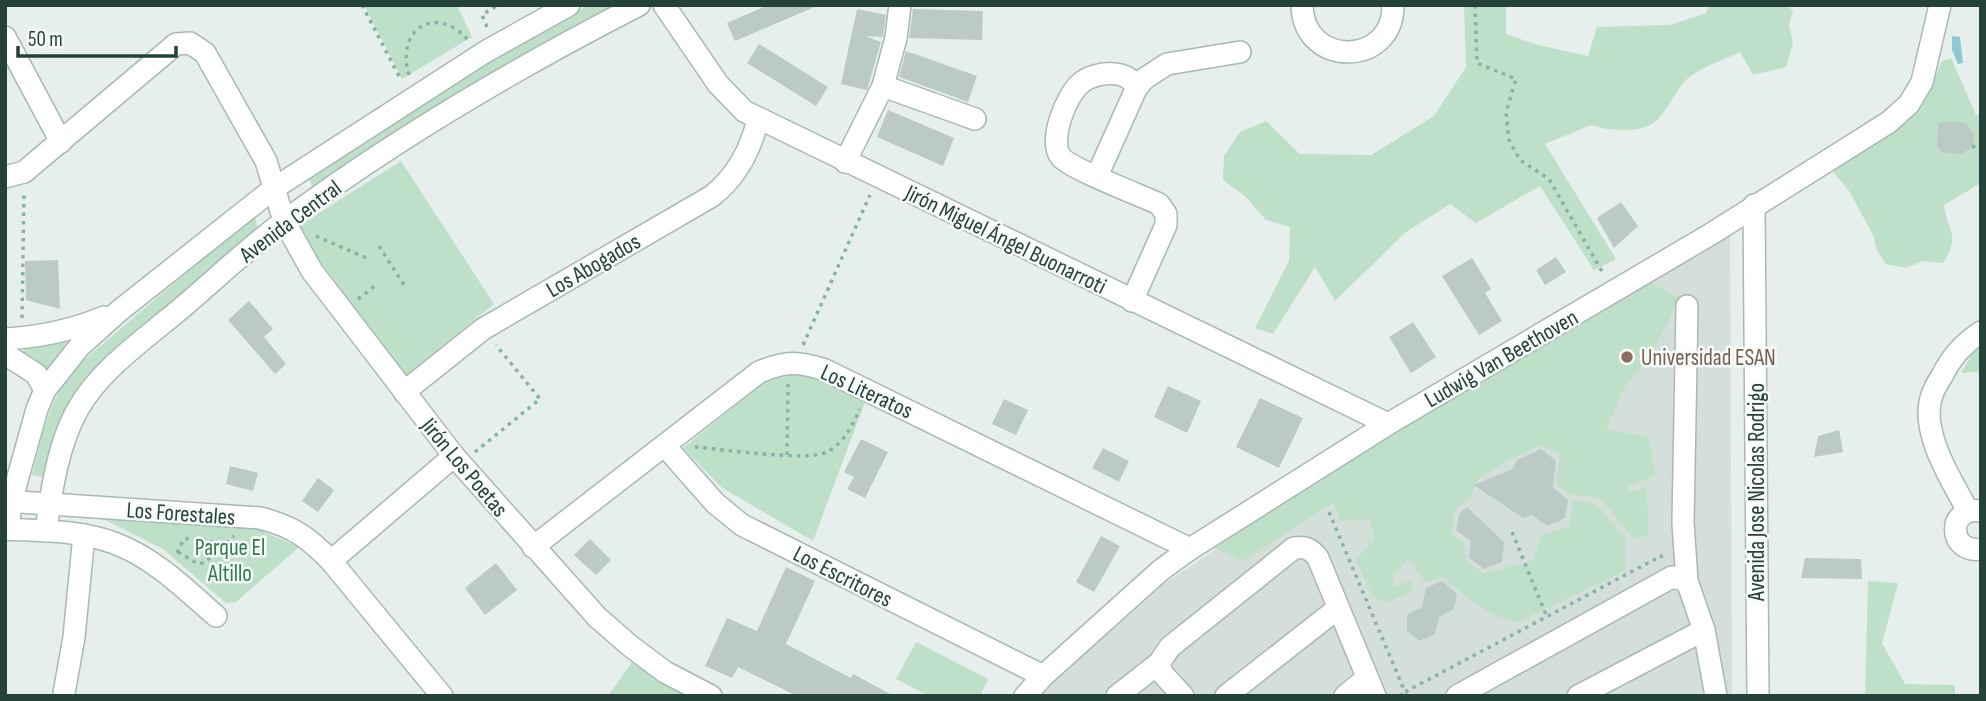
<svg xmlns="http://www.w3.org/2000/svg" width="1986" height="701" font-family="'Sofia Sans Condensed',sans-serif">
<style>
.built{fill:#d4dfda}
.green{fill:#bfe0c8}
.water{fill:#8ec9d4}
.building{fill:#bbcac4}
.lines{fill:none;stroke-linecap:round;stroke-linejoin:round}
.minor-casing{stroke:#a8b8b2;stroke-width:24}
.path{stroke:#86b3a5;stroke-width:3.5;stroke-dasharray:3.5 5;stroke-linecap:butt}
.minor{stroke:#fff;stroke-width:21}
.education-dot{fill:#8d6e63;stroke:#f7fbf9;stroke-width:2.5}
.labels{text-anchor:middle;stroke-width:5;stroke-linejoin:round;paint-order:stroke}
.street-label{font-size:23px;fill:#24423a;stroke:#f7fbf9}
.education-label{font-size:23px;fill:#785e54;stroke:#f7fbf9;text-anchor:start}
.park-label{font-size:23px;fill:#2d7a4b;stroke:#f7fbf9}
</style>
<rect width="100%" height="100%" fill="#e6efeb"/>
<path class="built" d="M1730,236L1732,696H1038L1164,584L1319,479Z"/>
<g class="green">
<path d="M364,5H457L472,37L402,79Z"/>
<path d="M589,5H622L314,190L307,175L490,60Z"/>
<path d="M1464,5H1506V34L1538,45L1588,56L1597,27L1670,25L1706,13L1709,5H1787L1793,11L1789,25L1793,43L1786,67L1753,75L1740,52C1724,60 1701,67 1687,79C1675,91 1669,108 1658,119C1642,135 1610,131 1591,125L1545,144L1616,259L1594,270L1540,186L1476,223L1450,204L1406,232L1335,301L1315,267L1273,334L1255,328L1289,261L1290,227L1266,220L1245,196L1223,180L1224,156L1240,132L1266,121L1300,154L1371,155L1434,116L1466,67Z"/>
<path d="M1951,58L1976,115H1981V183L1944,205C1948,234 1961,234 1943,263L1923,261L1906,268L1886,264L1877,250L1873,235L1849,191L1827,164L1904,121L1922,106L1942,61Z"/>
<path d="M401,161L494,304L405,376L300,234L297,227Z"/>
<path d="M254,215L259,232L92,375L76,392L68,407L47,478L32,475C44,432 47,402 77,366Z"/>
<path d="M1646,280L1680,298L1650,357L1624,388L1606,429L1649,437L1655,475L1628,487V494L1647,486L1648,536L1632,538L1601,498L1568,494L1556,484L1560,453L1541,445L1511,459L1479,478L1469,499L1454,511L1452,535L1463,542L1468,563L1484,573L1532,561L1542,535L1570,526L1573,501L1594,503L1626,538V570L1518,622C1488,617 1465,596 1443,577L1425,582L1409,558L1393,576V587L1412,580L1413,591L1386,603L1372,596L1356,560L1375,539L1370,520L1341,521L1333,503L1242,561L1212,546Z"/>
<path d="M75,341L50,368L45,369L36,360L23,352L25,345Z"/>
<path d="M1981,343V371L1961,373L1977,346Z"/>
<path d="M776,372H807L865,402L813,541L721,487L683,448Z"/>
<path d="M97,516L258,529L299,547L236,602L226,603L163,549Z"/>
<path d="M1868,581L1898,583L1882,643L1905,684L1955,685V696H1865Z"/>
<path d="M916,642L988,679L980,696H929L896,679Z"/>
<path d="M632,662L694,696H608Z"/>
</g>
<path class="water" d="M1952,36L1960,37L1963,63L1958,64L1952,50Z"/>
<g class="building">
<path d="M768,5H819L735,41L727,23Z"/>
<path d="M857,9L886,15L883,37L865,36L881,42L867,90L841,84Z"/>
<path d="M913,9L983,11L982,40L909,38Z"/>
<path d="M759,44L828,87L816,106L747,63Z"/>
<path d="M906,51L977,76L968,102L899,77Z"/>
<path d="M888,110L954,138L943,166L877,137Z"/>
<path d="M1950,121L1965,123L1975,135L1972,147L1961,154L1942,152L1937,147L1938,123Z"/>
<path d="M1621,202L1638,226L1614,248L1597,218Z"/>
<path d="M1556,257L1566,272L1545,285L1536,270Z"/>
<path d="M1472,258L1491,289L1485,293L1502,321L1479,335L1442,276Z"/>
<path d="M58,260L60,309L26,300L25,261Z"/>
<path d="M249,301L273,329L264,337L286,364L275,374L228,320Z"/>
<path d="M1413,322L1436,357L1411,373L1389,337Z"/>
<path d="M1168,386L1201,401L1187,433L1154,417Z"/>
<path d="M1260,398L1303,418L1279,468L1236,447Z"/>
<path d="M1004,399L1028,410L1016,435L992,424Z"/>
<path d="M1839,430L1843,452L1814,457L1818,436Z"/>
<path d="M861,439L888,452L865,498L847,489L854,477L844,472Z"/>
<path d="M1103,448L1129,461L1119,482L1092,468Z"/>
<path d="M1541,449L1556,461L1553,487L1568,500L1565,518L1547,526L1532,515L1523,518L1474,485L1512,469L1517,460Z"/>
<path d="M230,466L258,473L253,491L226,484Z"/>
<path d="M318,478L334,490L318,512L302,501Z"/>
<path d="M1467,507L1504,542L1502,562L1484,569L1469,558L1471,541L1456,530L1459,514Z"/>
<path d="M1101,536L1120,546L1094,592L1076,582Z"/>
<path d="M590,539L611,560L596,575L574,555Z"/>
<path d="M1805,558L1861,559L1862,579L1801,578Z"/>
<path d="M496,563L517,590L485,615L465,588Z"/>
<path d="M786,567L815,581L786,644L851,678L853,674L894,696H797L738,667L732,678L705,666L727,618L757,631Z"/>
<path d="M1442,581L1457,594L1454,609L1439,617L1435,634L1420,641L1407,631V615L1422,607L1426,588Z"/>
</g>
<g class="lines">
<defs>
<g id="minor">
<path d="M664,5L718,84L744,111L1388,424"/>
<path d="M1302,5C1303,68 1394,67 1393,5"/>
<path d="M5,37L61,142"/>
<path d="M883,86L975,119"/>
<path d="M845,162L883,86L896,38L900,5"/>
<path d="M1097,176L1136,89L1144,79L1167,64L1240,52"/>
<path d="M5,177L24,172L176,44L190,43L205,53L266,161L284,221L312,271L454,456L597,617L629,645L665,672L711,696"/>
<path d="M1754,205L1758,696"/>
<path d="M1132,301L1166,225V214L1159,204C1142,196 1069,168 1061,157C1048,141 1066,95 1081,83C1094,71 1131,68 1136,89"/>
<path d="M1687,306L1683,523L1687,581L1704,630L1716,696"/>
<path d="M5,339C40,337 73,330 104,317"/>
<path d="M5,354L36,374L45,390"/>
<path d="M404,392L483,329L712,196C736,177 751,149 758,119"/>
<path d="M665,446L715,503L742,525L1043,676"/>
<path d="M5,501L260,518C292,526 308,537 331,561L442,696"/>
<path d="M1968,511C1952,481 1919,431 1932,395C1934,389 1938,382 1942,376C1950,359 1964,343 1981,332"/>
<path d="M1981,511C1946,506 1948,554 1981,549"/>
<path d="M5,529C42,531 79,530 114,543C153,557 185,589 216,616"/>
<path d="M8,529L11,502L37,409L45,390L79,347L119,311L273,189L485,52L569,5"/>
<path d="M46,531C51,492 58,444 78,409C100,369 150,335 184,306C218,277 250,246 286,220C397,138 516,68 639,5"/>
<path d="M533,547L759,372C786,361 798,361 825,370L1190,549"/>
<path d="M331,561L454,456"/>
<path d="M1159,663L1162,673L1183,696"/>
<path d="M64,693L74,637L84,535"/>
<path d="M1025,696L1043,676L1161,570L1190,549L1388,424L1711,234L1889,122L1909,104L1922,82L1940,5"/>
<path d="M1117,696L1159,663L1170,647L1294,548C1305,546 1311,549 1318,558L1375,696"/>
<path d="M1226,696L1337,609"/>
<path d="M1345,696L1367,678"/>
<path d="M1457,696L1672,577L1687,581"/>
<path d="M1578,696L1704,630"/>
</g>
</defs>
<use href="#minor" class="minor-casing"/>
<g class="path">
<path d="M362,5L401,80"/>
<path d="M1475,5L1477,63L1516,79L1506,112L1509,140L1520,160L1549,179L1604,275"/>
<path d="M487,27L482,15L498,5"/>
<path d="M409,75C395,30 435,3 468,40"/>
<path d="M1972,147L1981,146"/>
<path d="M316,236L369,259"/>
<path d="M379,246L406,288"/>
<path d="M358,299L376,285"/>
<path d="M22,318L24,193"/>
<path d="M803,345L870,195"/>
<path d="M695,447C720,449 809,462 827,452C844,443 852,426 860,409"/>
<path d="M475,452L540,399L496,345"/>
<path d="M787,455L788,384"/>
<path d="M1329,512L1405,692L1661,556L1662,558"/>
<path d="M1512,532L1547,617"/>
<path d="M178,552L198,564L204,563L234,536"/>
<path d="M177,553L184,539L197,538L224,545"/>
<path d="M1400,696L1405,692L1407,696"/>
</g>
<use href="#minor" class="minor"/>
</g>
<circle class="education-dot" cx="1627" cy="357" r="7"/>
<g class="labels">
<g class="street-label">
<text transform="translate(290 221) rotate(-37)" y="8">Avenida Central</text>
<text transform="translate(1006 239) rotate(26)" y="8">Jirón Miguel Ángel Buonarroti</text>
<text transform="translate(593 265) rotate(-30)" y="8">Los Abogados</text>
<text transform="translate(1501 358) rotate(-30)" y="8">Ludwig Van Beethoven</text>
<text transform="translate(867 391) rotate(25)" y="8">Los Literatos</text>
<text transform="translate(465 467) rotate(50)" y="8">Jirón Los Poetas</text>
<text transform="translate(1756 492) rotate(-90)" y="8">Avenida Jose Nicolas Rodrigo</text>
<text transform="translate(181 513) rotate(4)" y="8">Los Forestales</text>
<text transform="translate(843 576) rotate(27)" y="8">Los Escritores</text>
</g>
<g class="education-label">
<text x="1641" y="365">Universidad ESAN</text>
</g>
<g class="park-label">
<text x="230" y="555">Parque El<tspan x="230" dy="26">Altillo</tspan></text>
</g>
</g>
<rect width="1986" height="701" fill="none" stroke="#24423a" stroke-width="14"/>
<path d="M18 46v10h158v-10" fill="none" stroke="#24423a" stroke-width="3.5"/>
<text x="28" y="46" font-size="21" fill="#24423a" stroke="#f7fbf9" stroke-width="5" paint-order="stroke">50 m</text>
</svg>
